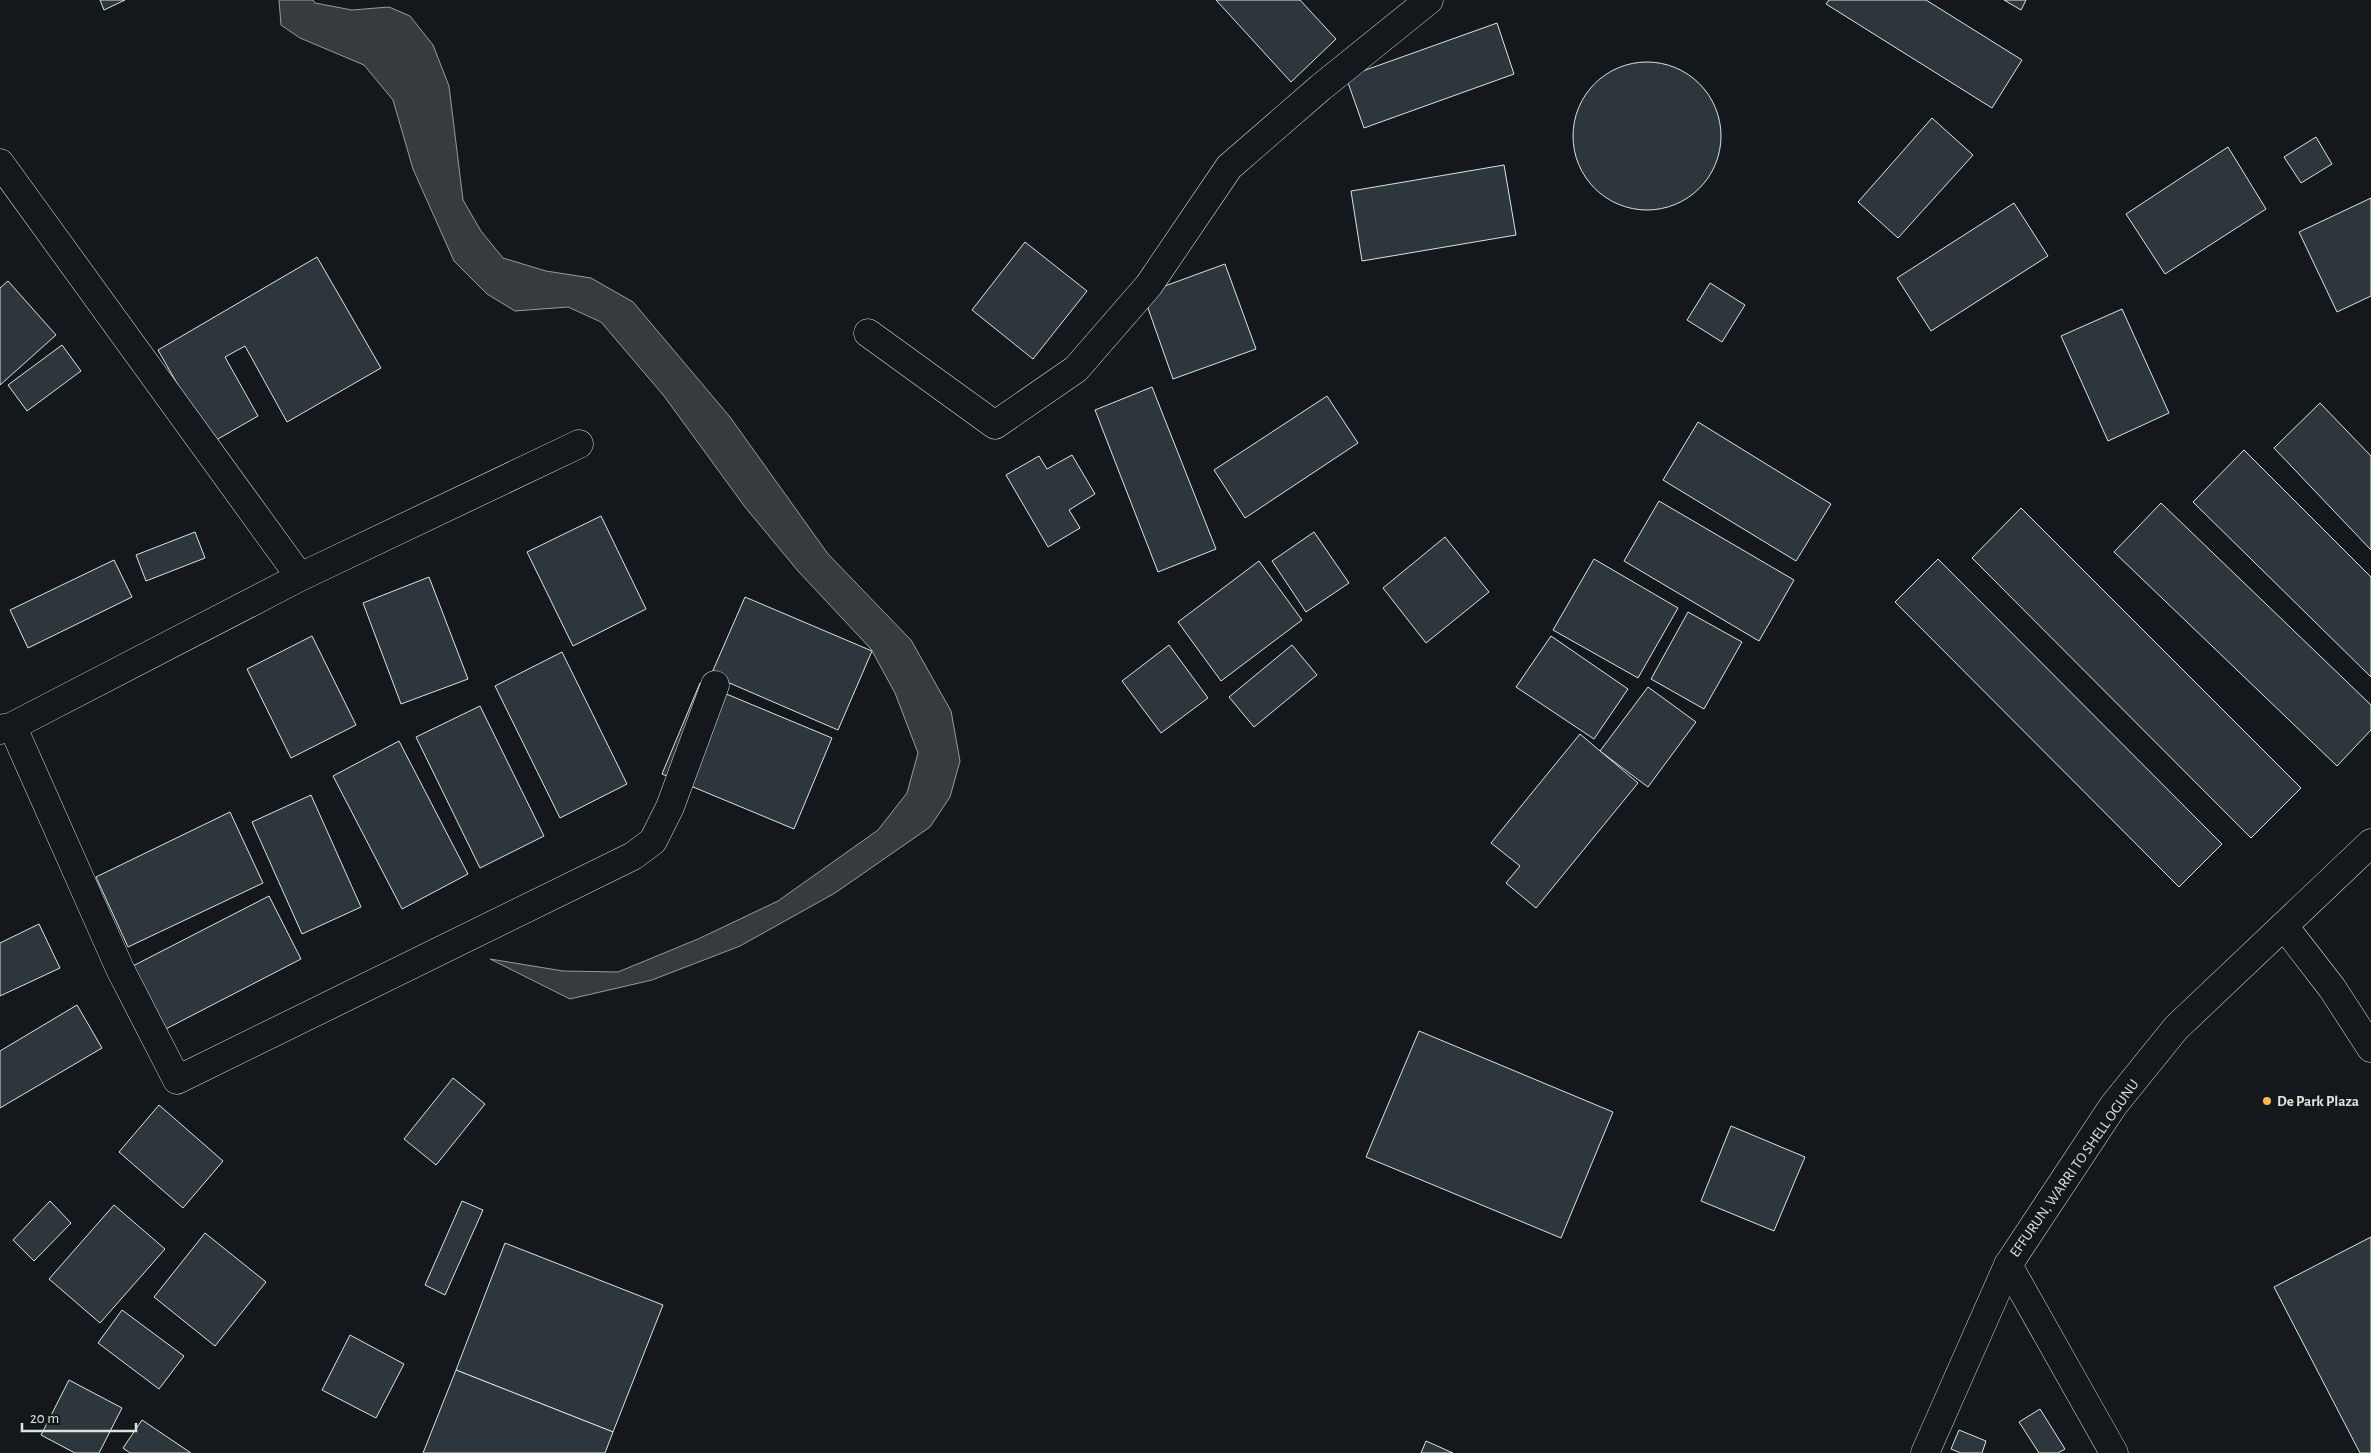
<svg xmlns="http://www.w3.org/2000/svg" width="2371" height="1453" font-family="'Alegreya Sans',sans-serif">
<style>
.water{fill:#363b3e;stroke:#939e99}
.building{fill:#2c363c;stroke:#d8e6dc}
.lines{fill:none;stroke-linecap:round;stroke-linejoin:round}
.street-casing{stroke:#d8e6dc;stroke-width:29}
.secondary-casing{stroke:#d8e6dc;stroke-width:29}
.street{stroke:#14181c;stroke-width:28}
.secondary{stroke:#14181c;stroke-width:28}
.poi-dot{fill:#ffb74d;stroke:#14181c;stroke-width:2}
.labels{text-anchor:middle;stroke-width:4;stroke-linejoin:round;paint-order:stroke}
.poi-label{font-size:15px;font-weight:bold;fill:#d8e6dc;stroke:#14181c;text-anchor:start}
.street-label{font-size:15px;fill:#d8e6dc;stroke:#14181c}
</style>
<rect width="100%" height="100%" fill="#14181c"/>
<path class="water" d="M279,0H313L315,3L352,10L389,7L410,16L433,45L449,86L463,200L481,231L503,258L546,271L591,278L633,302L730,417L828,554L911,640L951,711L960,761L950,797L930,827L835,893L740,946L652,980L570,999L490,959L563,971L618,972L698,939L778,901L878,830L907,793L918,753L895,693L871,649L798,571L745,507L664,396L601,322L568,307L515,311L487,294L454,261L413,169L393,100L364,65L300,38L281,25Z"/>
<g class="building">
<path d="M100,0H125L104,10Z"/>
<path d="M1216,0H1300L1336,39L1291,82Z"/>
<path d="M1829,0H1926L2022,60L1992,108L1826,4Z"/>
<path d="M2004,0H2026L2021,10Z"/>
<path d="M1497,23L1514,74L1364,128L1346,77Z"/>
<circle cx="1647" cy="136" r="74"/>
<path d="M1932,118L1973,155L1898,238L1858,202Z"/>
<path d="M2316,137L2332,164L2301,183L2284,157Z"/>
<path d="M2228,147L2266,209L2165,274L2126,214Z"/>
<path d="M1504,165L1516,235L1362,261L1351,191Z"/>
<path d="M2371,198V296L2337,312L2299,232Z"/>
<path d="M2014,203L2048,256L1931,331L1897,278Z"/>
<path d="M1025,242L1087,291L1033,359L972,310Z"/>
<path d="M317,257L381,368L287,422L245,346L225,357L258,416L211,443L158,350Z"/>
<path d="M1225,264L1256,349L1173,379L1143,294Z"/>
<path d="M8,281L56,335L0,385V288Z"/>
<path d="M1710,283L1745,305L1722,342L1687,320Z"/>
<path d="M2122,309L2169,413L2108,441L2061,336Z"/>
<path d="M62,345L81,371L27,411L8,385Z"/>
<path d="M1152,387L1216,549L1158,572L1095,410Z"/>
<path d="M1327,396L1358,443L1245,518L1214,470Z"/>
<path d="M2320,403L2371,456V550L2274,448Z"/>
<path d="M1698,422L1831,504L1796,561L1663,480Z"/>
<path d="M2244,450L2371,577V677L2193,502Z"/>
<path d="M1072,455L1095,494L1069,510L1080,528L1048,547L1006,475L1039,456L1047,469Z"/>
<path d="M1659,501L1794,580L1759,641L1624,561Z"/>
<path d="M2161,503L2371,705V730L2337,766L2114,552Z"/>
<path d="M2021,508L2301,788L2251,838L1972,558Z"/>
<path d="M601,516L646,609L573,646L527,552Z"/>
<path d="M195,532L205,558L146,581L136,555Z"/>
<path d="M1314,532L1349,583L1306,612L1272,561Z"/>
<path d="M1445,537L1489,592L1426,643L1383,588Z"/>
<path d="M1594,559L1678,608L1638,678L1553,630Z"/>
<path d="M1938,559L2222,844L2179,887L1895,602Z"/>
<path d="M114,560L132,597L28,648L10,610Z"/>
<path d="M1259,561L1302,620L1221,681L1178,622Z"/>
<path d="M429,577L468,679L401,704L363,603Z"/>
<path d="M745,597L872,651L838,730L711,675Z"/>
<path d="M1688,612L1742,642L1704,709L1651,679Z"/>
<path d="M312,636L356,725L291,758L247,669Z"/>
<path d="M1551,636L1628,689L1594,739L1516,687Z"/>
<path d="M1169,645L1208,698L1161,733L1122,681Z"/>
<path d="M1292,645L1317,675L1254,727L1229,697Z"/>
<path d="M562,652L627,784L560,818L495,686Z"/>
<path d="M700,683L832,738L794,829L662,774Z"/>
<path d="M1648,687L1696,722L1648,787L1600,751Z"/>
<path d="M480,706L544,836L480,868L416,737Z"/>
<path d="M1580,734L1638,783L1536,908L1506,883L1520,866L1491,843Z"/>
<path d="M399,741L468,874L402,909L333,776Z"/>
<path d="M311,795L361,907L302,934L252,822Z"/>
<path d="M230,812L263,883L128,947L96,877Z"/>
<path d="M269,896L301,959L160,1032L127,969Z"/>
<path d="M39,924L60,968L0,996V943Z"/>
<path d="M77,1005L102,1048L0,1108V1051Z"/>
<path d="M1419,1031L1613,1112L1561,1238L1366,1157Z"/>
<path d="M453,1078L485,1104L436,1165L404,1139Z"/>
<path d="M159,1105L223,1161L183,1208L119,1152Z"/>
<path d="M1731,1126L1805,1157L1774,1231L1701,1201Z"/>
<path d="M50,1201L71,1223L34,1261L13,1240Z"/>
<path d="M462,1201L483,1210L445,1295L425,1285Z"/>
<path d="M114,1205L165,1249L100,1323L49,1279Z"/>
<path d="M205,1233L266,1282L215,1346L154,1297Z"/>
<path d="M2371,1237V1453H2360L2274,1287Z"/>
<path d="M505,1243L663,1305L613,1432L456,1370Z"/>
<path d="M122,1310L184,1356L159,1389L98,1343Z"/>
<path d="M350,1335L404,1364L376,1418L322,1390Z"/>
<path d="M456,1370L613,1432L605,1453H423Z"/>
<path d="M69,1380L122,1408L99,1453H75L41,1435Z"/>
<path d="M2040,1409L2065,1449L2058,1453H2039L2019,1422Z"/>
<path d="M142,1420L191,1453H130L123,1448Z"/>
<path d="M1959,1430L1986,1441L1982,1453H1961L1951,1449Z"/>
<path d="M1426,1441L1453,1453H1421Z"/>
</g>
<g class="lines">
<defs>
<g id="street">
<path d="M0,163L300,577L579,444"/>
<path d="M868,333L995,425L1076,369L1149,285L1229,167L1320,88L1429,0"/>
<path d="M7,729L300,577"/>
<path d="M0,730L4,728L15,732L120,969L177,1080L633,856L653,841L670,807L715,685"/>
<path d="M2284,926L2332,988L2371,1048"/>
<path d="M2008,1265L2114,1453"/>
</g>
<path id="secondary" d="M1925,1453L2008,1265L2113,1106L2176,1028L2371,843"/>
</defs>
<use href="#street" class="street-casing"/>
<use href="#secondary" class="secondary-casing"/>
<use href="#street" class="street"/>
<use href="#secondary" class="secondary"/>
</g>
<circle class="poi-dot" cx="2267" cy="1101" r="5"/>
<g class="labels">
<g class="poi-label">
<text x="2277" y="1106">De Park Plaza</text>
</g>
<g class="street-label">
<text transform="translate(2074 1168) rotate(-55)" y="5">EFFURUN, WARRI TO SHELL OGUNU</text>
</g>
</g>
<path d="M22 1423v8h114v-8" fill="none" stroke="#d8e6dc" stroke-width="2.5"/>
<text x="30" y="1423" font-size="15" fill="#d8e6dc" stroke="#14181c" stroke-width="4" paint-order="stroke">20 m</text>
</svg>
